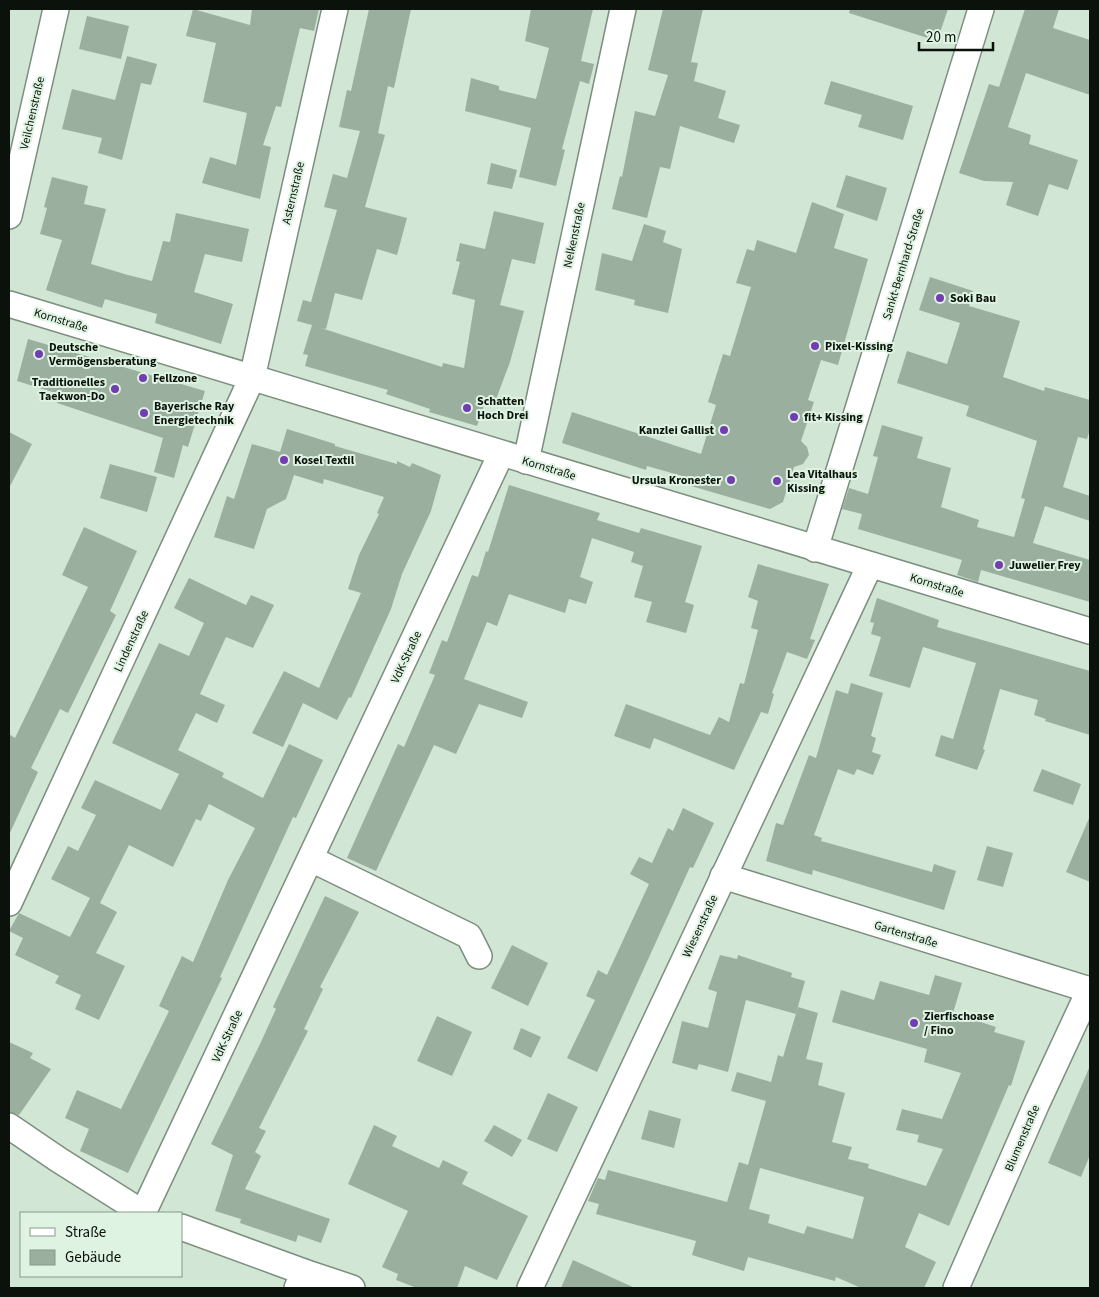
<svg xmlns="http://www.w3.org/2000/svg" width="1099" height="1297" font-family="'Source Sans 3',sans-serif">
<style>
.building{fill:#9baf9f;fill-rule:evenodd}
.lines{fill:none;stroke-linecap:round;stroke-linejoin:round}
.street-casing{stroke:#7c8f7f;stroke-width:28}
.street{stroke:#fff;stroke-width:25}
.poi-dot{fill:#723cb3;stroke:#def3e1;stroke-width:2}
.labels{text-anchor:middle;stroke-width:4;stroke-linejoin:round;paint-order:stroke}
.street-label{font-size:12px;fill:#0b120c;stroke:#def3e1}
.poi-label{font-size:12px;font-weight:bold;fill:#0b120c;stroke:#def3e1;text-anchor:start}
</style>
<rect width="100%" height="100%" fill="#d1e6d4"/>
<g class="building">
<path d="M193,9L250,25L252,9H319L314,31L300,28L281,107L276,106L263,145L271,147L260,199L202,183L210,157L236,165L247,113L203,102L216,43L186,36Z"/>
<path d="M369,9H411L394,88L388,86L378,133L385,135L365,207L407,218L397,255L377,249L362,300L335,293L326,329L321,328L442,367L443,363L464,368L475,300L452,294L460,262L456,261L460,243L485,249L494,211L544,223L535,264L512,259L500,305L524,311L510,362L495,402L486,399L477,426L429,412L430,409L386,394L388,390L305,366L308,355L303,354L312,325L297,321L303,300L311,302L337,210L324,207L333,174L347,178L360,131L339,127L347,90L351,91Z"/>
<path d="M531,9H593L581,61L594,64L589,84L580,81L562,149L565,150L556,186L519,177L531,128L465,111L471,78L499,86V90L536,99L549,48L525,41Z"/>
<path d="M663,9H703L691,62L698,63L694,81L726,91L718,118L740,125L734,143L680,126L670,169L660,167L647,218L612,209L620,176L622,177L635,111L655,116L668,75L648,70Z"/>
<path d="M850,9H948L937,41L849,13Z"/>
<path d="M1025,9H1059L1053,28L1090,40V95L1026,73L1008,127L1031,135L1029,144L1078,160L1068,190L1049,184L1038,216L1006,205L1013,182L984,181L959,173L989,84L999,87Z"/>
<path d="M87,16L129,26L121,59L79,49Z"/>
<path d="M127,56L157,64L151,85L141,83L122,160L98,153L102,138L62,129L72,89L115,100Z"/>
<path d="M831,81L913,106L903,140L858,127L862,115L824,104Z"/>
<path d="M491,163L517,170L512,189L487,184Z"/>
<path d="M846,175L887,188L877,221L836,207Z"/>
<path d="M52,177L88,186L84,204L106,209L91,264L128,275L152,281L163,241L170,242L176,213L249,229L242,262L205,254L194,292L233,304L221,344L155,323L157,314L105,299L102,308L46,290L62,240L40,234L47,208L44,207Z"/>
<path d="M812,202L844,214L834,248L868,259L838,365L821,360L808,400L814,402L801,441L807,447L809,455L803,464L794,467L783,502L770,509L691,486L693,479L647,466L646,470L562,443L572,412L701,454L716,405L708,402L723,354L730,356L751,287L736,283L747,249L754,251L757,240L796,253Z"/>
<path d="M644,224L666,231L663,242L682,249L668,313L634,305L635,300L595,290L602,253L632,261Z"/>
<path d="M930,277L973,291L969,306L1020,321L1003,377L1044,391L1045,387L1090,400V429L1087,439L1078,437L1063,487L1090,496V521L1045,506L1033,543L1090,560V602L981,570L978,582L957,575L962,560L858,529L862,514L842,509L849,488L868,494L878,457L873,456L882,425L923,437L917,458L951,468L941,507L979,520L977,527L1014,537L1025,499L1021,498L1037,441L966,416L969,406L897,383L907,351L947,364L960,323L919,310Z"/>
<path d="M28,339L205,391L188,447L183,445L174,478L154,472L163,438L57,403L59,394L17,381Z"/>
<path d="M287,429L335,444V446L397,464V461L410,467L412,463L441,475L431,511L402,574L391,609L351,698L349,697L337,720L303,703L283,747L252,733L284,671L319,688L361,593L348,589L359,555L379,514L377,513L384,497L324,479L323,484L294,475L286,499L267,509L254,549L214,537L227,496L234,499L252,444L280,452Z"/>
<path d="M9,432L32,444L9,488Z"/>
<path d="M110,464L157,477L147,512L100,498Z"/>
<path d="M509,485L600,513L597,520L639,533L641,528L702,546L685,602L694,605L686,633L646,622L652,602L634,597L643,566L631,562L634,552L592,538L580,577L593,582L586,604L569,599L565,613L509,594L497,626L487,622L464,679L528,702L522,718L479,704L456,754L434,745L376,871L347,858L398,744L404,747L435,675L429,673L442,640L447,642L472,575L478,577L486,551L488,552Z"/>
<path d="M84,527L137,551L110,611L116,615L68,713L60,709L31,768L38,772L9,835V734L15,738L88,587L62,575Z"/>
<path d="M758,564L829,584L810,639L815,640L807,659L787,652L772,693L774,694L768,714L761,712L734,770L654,738L650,749L614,736L626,704L710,735L719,717L729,722L740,683L744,684L758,630L751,628L758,601L748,597Z"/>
<path d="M189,578L246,605L251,595L274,605L253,648L226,637L200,694L225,705L217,723L196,713L178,750L224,773L222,777L263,798L289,744L323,760L296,818L293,817L220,977L222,978L128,1173L80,1151L89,1129L65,1118L77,1090L121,1109L169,1011L159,1006L182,956L193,962L228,880L255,828L209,804L201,821L196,819L173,867L129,845L100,903L117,912L96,953L125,966L99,1020L75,1009L81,995L55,983L59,976L15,955L23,938L9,931L19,913L70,937L90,898L51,879L68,846L78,851L96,815L81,808L95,780L161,810L179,774L112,743L159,643L189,656L204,623L174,608Z"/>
<path d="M877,598L939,620L937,627L1090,671V735L1045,721L1046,719L1034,715L1038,700L1000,689L983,749L985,750L977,770L935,756L941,735L953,739L976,663L923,647L910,688L869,676L881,637L871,634L874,623L870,622Z"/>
<path d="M851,683L883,693L871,736L876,738L872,752L881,755L873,775L857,769L854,775L838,769L814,835L822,838L821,841L932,872L934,864L956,871L944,910L813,870L812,875L766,861L776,823L783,825L809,755L816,758L836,690L848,694Z"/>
<path d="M1042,769L1081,784L1073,805L1033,791Z"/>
<path d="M683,808L714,823L693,868L690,867L597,1072L567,1058L595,1000L586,996L598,970L607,975L649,884L630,874L639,857L652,863L668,828L673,831Z"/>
<path d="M1090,816V882L1066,872Z"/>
<path d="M987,846L1013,853L1003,887L977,880Z"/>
<path d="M325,896L359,912L320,987L323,989L304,1029L308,1031L259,1128L266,1131L255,1152L261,1156L245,1189L330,1219L321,1243L298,1235L296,1242L240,1223L241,1219L215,1211L233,1155L211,1144L260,1044L276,1009L273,1007Z"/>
<path d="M512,945L548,963L528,1006L491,988Z"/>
<path d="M720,955L737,959L738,955L792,973L791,977L805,981L796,1014L746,1000L728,1072L699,1064L697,1070L672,1063L682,1021L708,1028L717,992L708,989Z"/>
<path d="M935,975L962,983L953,1013L996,1027L994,1032L1025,1041L1011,1086L1009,1085L949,1226L919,1213L905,1247L936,1262L924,1288H861L836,1277L835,1281L748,1257L744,1271L692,1255L696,1241L596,1214L599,1204L588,1201L598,1178L605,1180L608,1170L727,1202L739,1162L748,1165L766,1101L731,1091L737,1072L771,1082L778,1055L783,1057L798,1007L818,1013L806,1059L823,1063L818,1085L845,1093L832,1142L852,1147L848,1159L869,1164L868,1168L926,1186L943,1149L917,1142L919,1135L896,1130L902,1109L942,1119L961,1073L924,1062L927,1049L832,1022L841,990L874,1000L880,981L929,995ZM760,1168L864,1197L853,1239L807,1226L804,1234L768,1223L770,1215L749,1209Z"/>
<path d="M437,1016L472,1032L452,1076L417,1061Z"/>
<path d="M521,1028L541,1037L531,1058L513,1049Z"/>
<path d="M9,1042L33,1053L30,1058L51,1069L19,1115L9,1112Z"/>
<path d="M1090,1066V1155L1081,1177L1048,1163Z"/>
<path d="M548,1093L578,1107L557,1152L527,1139Z"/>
<path d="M649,1110L681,1119L674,1148L641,1139Z"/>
<path d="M374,1125L397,1136L392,1146L439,1168L443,1160L468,1172L462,1184L528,1216L497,1280L465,1266L457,1288H417L396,1280L398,1274L382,1267L408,1211L348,1184Z"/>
<path d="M494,1125L522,1140L512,1157L484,1141Z"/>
<path d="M573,1260L635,1288H561Z"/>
</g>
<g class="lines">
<defs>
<g id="street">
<path d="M9,216L56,9"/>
<path d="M9,304L1090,631"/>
<path d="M526,461L623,9"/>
<path d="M815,549L981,9"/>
<path d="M311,859L469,936L479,956"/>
<path d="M723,876L1090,990"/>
<path d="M9,903L252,378L335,9"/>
<path d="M9,1126L59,1160L143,1213"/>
<path d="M143,1213L501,454"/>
<path d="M181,1227L304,1272"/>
<path d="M297,1288L304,1272L352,1288"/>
<path d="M530,1288L870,565"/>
<path d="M956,1288L1037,1103L1090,989"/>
</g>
</defs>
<use href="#street" class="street-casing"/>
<use href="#street" class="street"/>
</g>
<g class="poi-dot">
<circle cx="940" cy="298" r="5"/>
<circle cx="815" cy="346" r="5"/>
<circle cx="39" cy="354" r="5"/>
<circle cx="143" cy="378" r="5"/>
<circle cx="115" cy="389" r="5"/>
<circle cx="467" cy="408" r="5"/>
<circle cx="144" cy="413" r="5"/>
<circle cx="794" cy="417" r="5"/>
<circle cx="724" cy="430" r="5"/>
<circle cx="284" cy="460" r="5"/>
<circle cx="731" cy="480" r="5"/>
<circle cx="777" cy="481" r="5"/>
<circle cx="999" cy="565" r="5"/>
<circle cx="914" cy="1023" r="5"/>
</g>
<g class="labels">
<g class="street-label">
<text transform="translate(32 113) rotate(-77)" y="4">Veilchenstraße</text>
<text transform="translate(293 193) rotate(-77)" y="4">Asternstraße</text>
<text transform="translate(574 235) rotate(-78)" y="4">Nelkenstraße</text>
<text transform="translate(903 264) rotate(-73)" y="4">Sankt-Bernhard-Straße</text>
<text transform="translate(61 320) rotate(17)" y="4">Kornstraße</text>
<text transform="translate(549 468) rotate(17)" y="4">Kornstraße</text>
<text transform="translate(937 585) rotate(17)" y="4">Kornstraße</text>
<text transform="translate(131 641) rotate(-65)" y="4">Lindenstraße</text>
<text transform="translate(406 657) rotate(-65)" y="4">VdK-Straße</text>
<text transform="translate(700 926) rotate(-65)" y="4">Wiesenstraße</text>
<text transform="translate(906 934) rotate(17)" y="4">Gartenstraße</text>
<text transform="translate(227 1036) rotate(-65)" y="4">VdK-Straße</text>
<text transform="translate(1022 1138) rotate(-67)" y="4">Blumenstraße</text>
</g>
<g class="poi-label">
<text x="950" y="302">Soki Bau</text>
<text x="825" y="350">Pixel-Kissing</text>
<text x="49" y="351">Deutsche<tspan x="49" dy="14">Vermögensberatung</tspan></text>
<text x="153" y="382">Fellzone</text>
<text x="105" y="386" text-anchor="end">Traditionelles<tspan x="105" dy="14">Taekwon-Do</tspan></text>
<text x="477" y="405">Schatten<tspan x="477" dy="14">Hoch Drei</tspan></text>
<text x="154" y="410">Bayerische Ray<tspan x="154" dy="14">Energietechnik</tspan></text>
<text x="804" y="421">fit+ Kissing</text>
<text x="714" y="434" text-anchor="end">Kanzlei Gallist</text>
<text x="294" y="464">Kosel Textil</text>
<text x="787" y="478">Lea Vitalhaus<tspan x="787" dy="14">Kissing</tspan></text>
<text x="721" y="484" text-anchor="end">Ursula Kronester</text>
<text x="1009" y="569">Juwelier Frey</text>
<text x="924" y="1020">Zierfischoase<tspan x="924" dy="14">/ Fino</tspan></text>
</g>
</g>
<rect width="1099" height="1297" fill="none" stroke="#0b120c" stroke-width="20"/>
<rect x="20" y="1212" width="162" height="65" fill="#def3e1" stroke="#8a998c"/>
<rect x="30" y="1228" width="25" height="8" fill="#ffffff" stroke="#8a998c"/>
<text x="65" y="1237" font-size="15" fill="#0b120c">Straße</text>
<rect x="30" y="1250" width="25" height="15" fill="#9baf9f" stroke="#8a998c"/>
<text x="65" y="1262" font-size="15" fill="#0b120c">Gebäude</text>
<path d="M919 42v8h74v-8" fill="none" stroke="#0b120c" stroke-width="2.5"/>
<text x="926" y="42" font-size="15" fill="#0b120c" stroke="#def3e1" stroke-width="4" paint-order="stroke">20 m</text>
</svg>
